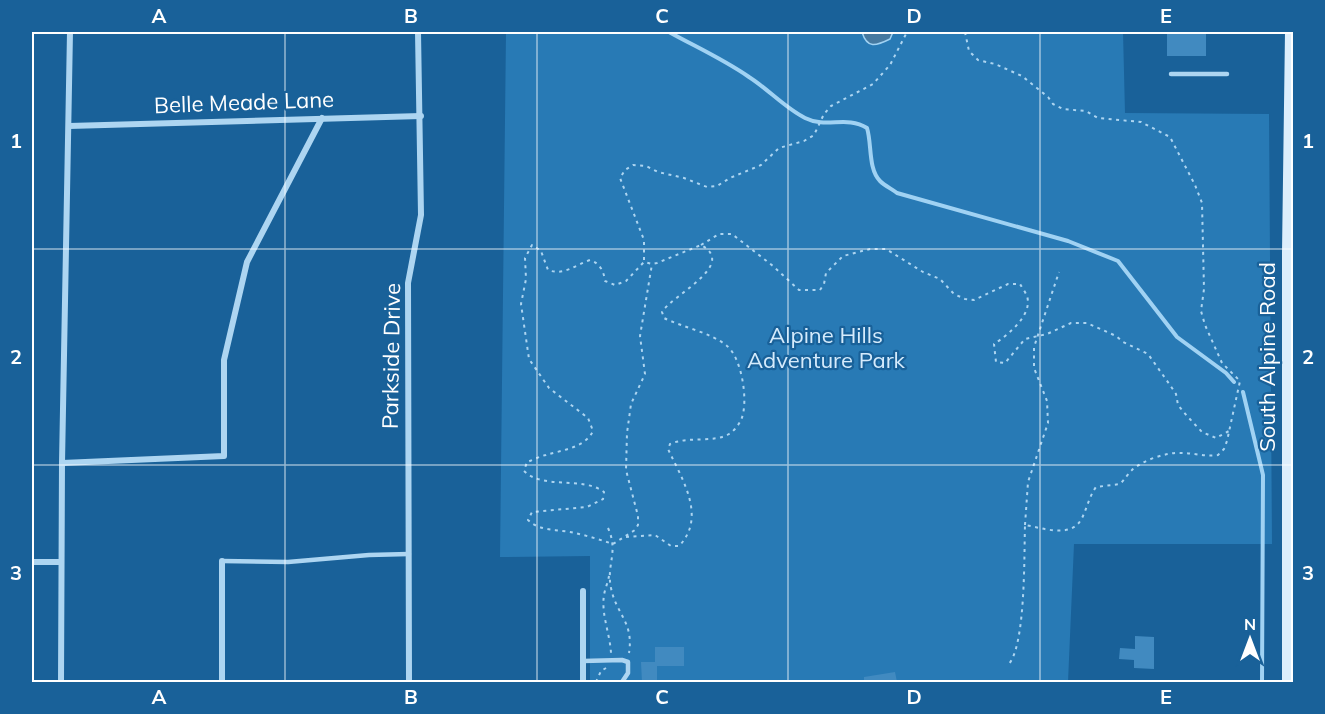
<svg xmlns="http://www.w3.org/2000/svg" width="1325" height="714" font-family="Mulish,sans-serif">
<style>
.green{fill:#287ab5}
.water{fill:#4679a0;stroke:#a0d2f3;stroke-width:1.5}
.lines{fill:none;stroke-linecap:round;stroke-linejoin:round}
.stream{stroke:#a0d2f3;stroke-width:4}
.building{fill:#418ac0}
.path{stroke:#add5f1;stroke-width:2;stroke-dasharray:3 4.5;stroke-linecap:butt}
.service{stroke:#add5f1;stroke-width:4.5}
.minor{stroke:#add5f1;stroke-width:6}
.secondary{stroke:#dceefc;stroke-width:12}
.grid{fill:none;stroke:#fff;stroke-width:1.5;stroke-opacity:0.55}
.labels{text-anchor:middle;stroke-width:4.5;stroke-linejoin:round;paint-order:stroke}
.street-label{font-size:22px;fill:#fff;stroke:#196199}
.park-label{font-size:22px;fill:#d5ebfc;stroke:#196199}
.neatline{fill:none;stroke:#fff;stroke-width:2}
.grid-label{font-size:20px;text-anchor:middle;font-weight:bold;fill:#fff}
</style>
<rect width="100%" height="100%" fill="#196199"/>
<path class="green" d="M506,32H1123L1125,113L1269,114L1272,544H1074L1068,682H590V556L500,557Z"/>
<path class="water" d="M862,32H893L890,39C876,46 867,49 862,32Z"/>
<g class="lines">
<g class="stream">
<path d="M669,32C696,47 723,59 749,77C768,89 785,108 805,118C827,129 846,115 867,128C872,144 868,169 880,181C885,186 892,189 897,193L1068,241L1118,261L1177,337L1226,373L1234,382"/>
<path d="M1243,392L1263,475L1262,682"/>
</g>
</g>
<g class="building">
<rect x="1167" y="32" width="39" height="24"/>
<path d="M1135,636L1154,637V669L1134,668V660L1119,659L1120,648L1135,649Z"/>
<path d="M655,647H684V666H657V682H642L641,662H655Z"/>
<path d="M895,672L897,682H864V677Z"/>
</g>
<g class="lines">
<g class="path">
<path d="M965,32L969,51L978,60L995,64L1022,76L1048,97L1053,104L1063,109L1086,111L1098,118L1141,122L1170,137L1195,185L1202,203L1204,289L1201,311L1205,325L1222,363L1240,381L1227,441L1224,449L1218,455C1205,457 1194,453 1181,453C1167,452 1143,460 1132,470C1128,474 1125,479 1120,484L1096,487C1089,497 1087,508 1082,518C1072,539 1043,528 1025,525C1024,553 1026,647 1008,665"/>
<path d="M701,245L719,234H732L773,266L799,290H820L824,284L826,273L843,256L870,249H886L923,272L940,279L954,294L965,299L974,300L1008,284H1020C1022,287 1025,292 1027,296C1033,315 1008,335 994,344L996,362L1005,363L1025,339L1047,334L1071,323H1087L1116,336L1123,342L1148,354L1170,385L1176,394L1178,405L1187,416L1202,432L1216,438L1229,431"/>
<path d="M644,260V240L620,178L625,170L633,165L646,166L658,172L684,178L707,187L717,186L730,178L761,165L779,148L804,141L814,135L824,114L831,106L873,84L890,65L907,32"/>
<path d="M1025,525L1028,482L1048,423L1047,401L1034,368V347L1059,272"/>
<path d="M608,528C619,552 606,565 611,588C616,614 634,622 629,653"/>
<path d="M626,537L655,535L671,546H679C707,517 682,479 668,449L670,444C688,436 715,443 729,434C734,431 738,426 741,420C749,403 742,358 727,346C712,333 682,327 664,318L662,312C672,295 738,265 701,245L657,263L652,264L644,262L626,281L615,285L605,281C604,272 600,263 590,260C575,265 564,276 548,270L541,251L532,245L525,258L526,279L521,304L529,359L549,388L588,418L593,431C585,448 562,450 546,455C540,456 533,460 527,462L524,471C543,490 583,476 604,492L603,499L587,507L532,512L528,520C540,532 560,529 575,533C588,536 601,540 613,544L635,530L638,525V516L626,470L627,433L631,404L645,374L640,336L652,264"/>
<path d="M609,576C608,582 605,589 604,595C601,614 610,634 611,653"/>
<path d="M596,682L601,671L606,668"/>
</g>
<g class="service">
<path d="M1171,74H1227"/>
<path d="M222,561L288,562L369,555L409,554"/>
<path d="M583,661L622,660L628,662V673L622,682"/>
</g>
<g class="minor">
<path d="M69,126L421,116"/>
<path d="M62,463L224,456V360L247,262L322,118"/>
<path d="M32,562H61"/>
<path d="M61,682L62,463L70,32"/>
<path d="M222,682V561"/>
<path d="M409,682L408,283L421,215L418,32"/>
<path d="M583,682V591"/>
</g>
<path class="secondary" d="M1288,682V252L1291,32"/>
</g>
<path class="grid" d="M285,32V682M537,32V682M788,32V682M1040,32V682M32,249H1294M32,465H1294"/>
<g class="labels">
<g class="street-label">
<text transform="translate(244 102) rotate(-2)" y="8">Belle Meade Lane</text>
<text transform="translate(391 356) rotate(-89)" y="8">Parkside Drive</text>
<text transform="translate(1267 357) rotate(-90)" y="8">South Alpine Road</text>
</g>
<g class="park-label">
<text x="826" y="343">Alpine Hills<tspan x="826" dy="25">Adventure Park</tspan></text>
</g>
</g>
<rect width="1325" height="714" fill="none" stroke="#196199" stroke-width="66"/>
<g transform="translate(1250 639)" stroke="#196199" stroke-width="4.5" paint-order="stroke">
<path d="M0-4.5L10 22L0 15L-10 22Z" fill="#ffffff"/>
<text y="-9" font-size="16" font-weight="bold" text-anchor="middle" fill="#ffffff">N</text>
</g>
<rect x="33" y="33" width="1259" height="648" class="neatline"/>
<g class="grid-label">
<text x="159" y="23">A</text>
<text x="411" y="23">B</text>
<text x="662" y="23">C</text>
<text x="914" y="23">D</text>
<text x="1166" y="23">E</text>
<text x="16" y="148">1</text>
<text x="1308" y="148">1</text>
<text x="16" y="364">2</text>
<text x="1308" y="364">2</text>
<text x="16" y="580">3</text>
<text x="1308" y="580">3</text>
<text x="159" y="704">A</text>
<text x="411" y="704">B</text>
<text x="662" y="704">C</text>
<text x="914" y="704">D</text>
<text x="1166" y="704">E</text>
</g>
</svg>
